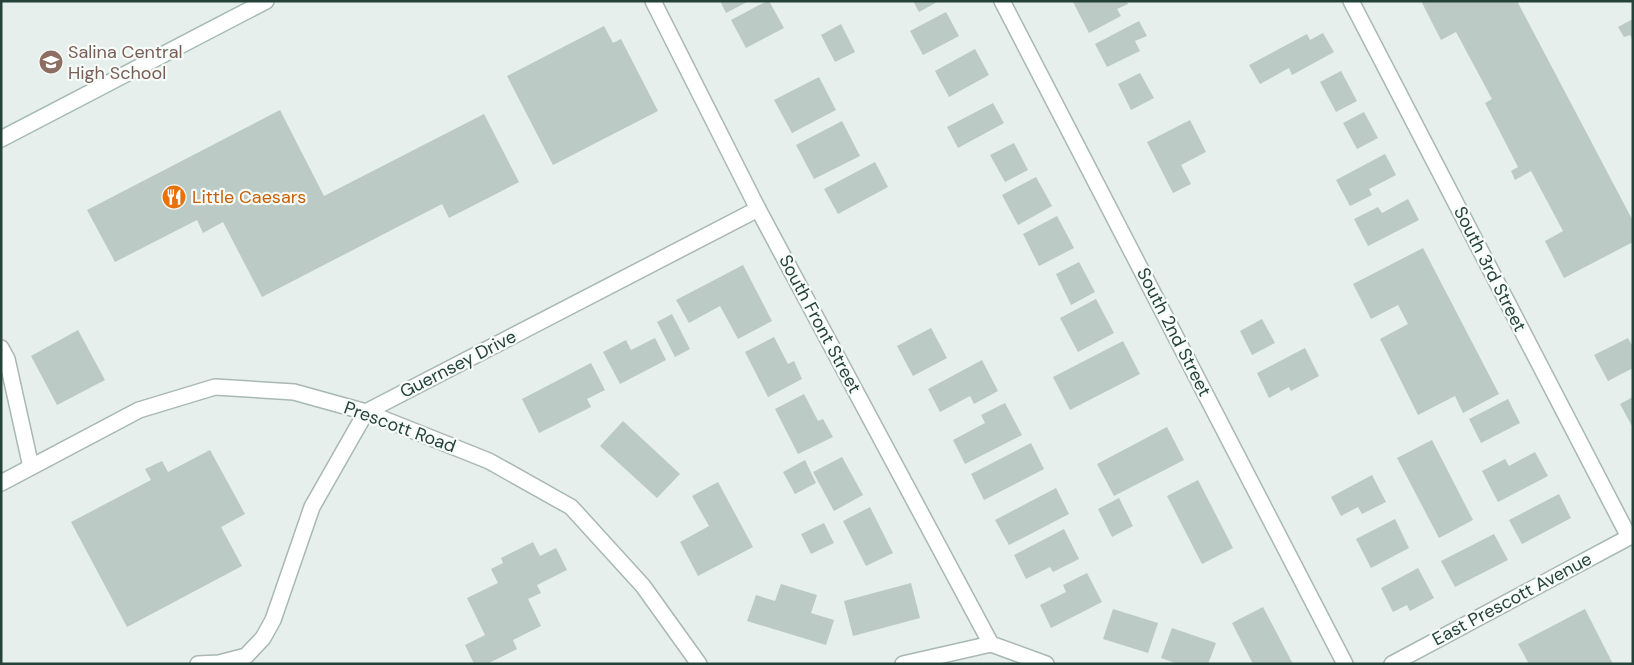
<svg xmlns="http://www.w3.org/2000/svg" width="1634" height="665" font-family="'DM Sans',sans-serif">
<style>
.building{fill:#bbcac4}
.lines{fill:none;stroke-linecap:round;stroke-linejoin:round}
.minor-casing{stroke:#a8b8b2;stroke-width:18}
.tertiary-casing{stroke:#a8b8b2;stroke-width:18}
.secondary-casing{stroke:#a4bbb3;stroke-width:18}
.minor{stroke:#fff;stroke-width:15}
.tertiary{stroke:#fff;stroke-width:15}
.secondary{stroke:#fff;stroke-width:15}
.labels{text-anchor:middle;stroke-width:4.5;stroke-linejoin:round;paint-order:stroke}
.education-label{font-size:18px;fill:#785e54;stroke:#f7fbf9;text-anchor:start}
.food-label{font-size:18px;fill:#c56008;stroke:#f7fbf9;text-anchor:start}
.street-label{font-size:18px;fill:#24423a;stroke:#f7fbf9}
</style>
<rect width="100%" height="100%" fill="#e6efeb"/>
<g class="building">
<path d="M720,1H749L726,13Z"/>
<path d="M767,1H769L784,28L746,48L731,20Z"/>
<path d="M913,1H939L919,12Z"/>
<path d="M1075,1H1127L1128,4L1117,9L1121,16L1089,33L1073,2Z"/>
<path d="M1421,1H1517L1633,221V242L1564,278L1545,241L1563,231L1531,171L1515,180L1511,171L1518,167L1485,103L1492,99L1456,32L1441,40Z"/>
<path d="M946,12L959,36L923,55L910,31Z"/>
<path d="M1633,19V40L1630,35L1624,37L1618,27Z"/>
<path d="M1139,21L1147,36L1135,41L1140,51L1107,67L1095,44Z"/>
<path d="M841,24L855,52L835,62L821,35Z"/>
<path d="M604,26L613,43L621,39L658,111L553,165L507,76Z"/>
<path d="M1323,33L1334,52L1292,75L1289,68L1260,84L1249,65L1307,34L1310,40Z"/>
<path d="M975,49L989,75L949,97L935,71Z"/>
<path d="M1341,71L1357,101L1336,112L1320,82Z"/>
<path d="M1140,73L1154,98L1131,110L1118,84Z"/>
<path d="M819,77L836,110L792,133L774,100Z"/>
<path d="M993,103L1004,123L958,148L947,127Z"/>
<path d="M280,110L324,196L484,114L519,182L449,218L442,204L262,297L223,222L203,233L197,220L115,262L87,210Z"/>
<path d="M1364,112L1378,138L1357,149L1343,123Z"/>
<path d="M1190,120L1206,152L1181,165L1191,184L1173,193L1147,142Z"/>
<path d="M842,121L860,156L814,179L796,145Z"/>
<path d="M1014,143L1028,170L1005,182L990,155Z"/>
<path d="M1385,154L1396,175L1369,189L1372,195L1350,206L1336,180Z"/>
<path d="M875,162L888,187L838,214L824,189Z"/>
<path d="M1036,177L1052,206L1018,225L1002,195Z"/>
<path d="M1408,199L1419,220L1368,246L1354,219L1378,207L1382,213Z"/>
<path d="M1057,216L1074,248L1039,266L1023,234Z"/>
<path d="M1423,248L1499,394L1463,413L1455,396L1418,415L1380,339L1408,324L1398,305L1371,319L1353,284Z"/>
<path d="M1079,262L1095,292L1071,305L1056,274Z"/>
<path d="M743,265L772,321L738,339L720,306L689,323L676,300Z"/>
<path d="M1096,299L1114,333L1078,352L1060,318Z"/>
<path d="M672,314L690,349L675,357L657,322Z"/>
<path d="M1262,319L1275,343L1252,355L1240,331Z"/>
<path d="M931,328L947,358L913,376L897,346Z"/>
<path d="M78,330L105,380L57,405L31,356Z"/>
<path d="M774,337L788,364L794,361L802,379L768,397L745,352Z"/>
<path d="M655,338L666,360L620,384L603,352L626,340L631,350Z"/>
<path d="M1628,338L1633,347V368L1608,381L1594,355Z"/>
<path d="M1123,341L1140,374L1070,410L1053,377Z"/>
<path d="M1305,348L1319,376L1291,391L1289,387L1269,398L1257,373Z"/>
<path d="M982,360L998,391L974,404L970,396L940,412L928,389Z"/>
<path d="M591,363L605,390L587,399L591,407L539,433L522,399Z"/>
<path d="M804,394L818,421L823,419L833,437L798,454L775,409Z"/>
<path d="M1633,397V428L1620,404Z"/>
<path d="M1508,399L1520,423L1481,443L1469,419Z"/>
<path d="M1005,403L1022,435L965,464L953,440L985,423L981,415Z"/>
<path d="M623,421L680,474L657,498L600,446Z"/>
<path d="M1167,427L1184,460L1114,496L1097,464Z"/>
<path d="M1432,440L1473,520L1439,538L1397,458Z"/>
<path d="M1031,443L1044,469L984,500L971,474Z"/>
<path d="M210,450L245,514L221,527L242,566L127,627L71,522L151,480L145,469L162,461L168,472Z"/>
<path d="M1535,452L1548,476L1498,502L1482,471L1505,459L1509,466Z"/>
<path d="M842,457L863,495L834,511L813,472Z"/>
<path d="M805,460L816,483L795,494L783,472Z"/>
<path d="M1372,475L1386,502L1362,514L1358,507L1341,516L1331,497Z"/>
<path d="M1198,480L1233,548L1202,564L1167,496Z"/>
<path d="M718,482L753,547L698,576L680,542L709,526L692,496Z"/>
<path d="M1056,488L1069,514L1009,545L995,520Z"/>
<path d="M1559,494L1571,518L1522,544L1509,520Z"/>
<path d="M1119,498L1133,526L1112,537L1098,509Z"/>
<path d="M870,507L893,553L866,566L843,521Z"/>
<path d="M1395,519L1409,548L1371,568L1356,539Z"/>
<path d="M824,523L834,543L811,554L801,534Z"/>
<path d="M1064,529L1079,559L1053,572L1050,567L1026,579L1014,555Z"/>
<path d="M1494,534L1508,560L1455,587L1441,561Z"/>
<path d="M533,542L540,556L556,548L567,570L537,585L541,593L528,599L541,626L513,640L517,649L487,664H474L465,645L485,635L467,598L498,583L491,569L503,563L501,558Z"/>
<path d="M1418,568L1434,598L1410,611L1407,605L1393,612L1381,588Z"/>
<path d="M1087,573L1102,602L1051,628L1040,605L1066,592L1063,585Z"/>
<path d="M911,583L920,618L853,636L844,601Z"/>
<path d="M781,584L817,595L811,613L834,620L826,645L747,621L756,595L775,601Z"/>
<path d="M1263,607L1293,664H1253L1232,623Z"/>
<path d="M1113,609L1158,623L1148,653L1103,639Z"/>
<path d="M1585,609L1613,664H1529L1518,644Z"/>
<path d="M1172,628L1216,643L1208,664H1178L1161,658Z"/>
</g>
<g class="lines">
<defs>
<g id="minor">
<path d="M1002,1L1345,664"/>
<path d="M1351,1L1629,537"/>
<path d="M1,348L7,359L31,467"/>
<path d="M1,483L139,410L215,387L294,392L366,412L489,461L571,507L643,586L699,664"/>
<path d="M198,664L219,663L246,656L263,638L273,620L312,507L366,412L758,209"/>
<path d="M903,664L991,644"/>
</g>
<g id="tertiary">
<path d="M653,1L758,209L991,644L1046,664"/>
<path d="M1392,664L1633,535"/>
</g>
<path id="secondary" d="M1,139L266,1"/>
</defs>
<use href="#minor" class="minor-casing"/>
<use href="#tertiary" class="tertiary-casing"/>
<use href="#secondary" class="secondary-casing"/>
<use href="#minor" class="minor"/>
<use href="#tertiary" class="tertiary"/>
<use href="#secondary" class="secondary"/>
</g>
<defs>
<symbol id="school-disc" viewBox="-11 -11 22 22"><circle r="9.5" fill="#8d6e63" stroke="#f7fbf9"/><path d="M0-5L7-2L0 1L-7-2ZM-4 1L0 2.5L4 1V4Q0 6-4 4Z" fill="#fff"/></symbol>
<symbol id="restaurant-disc" viewBox="-11 -11 22 22"><circle r="9.5" fill="#e8710a" stroke="#f7fbf9"/><path d="M-5-6h1v4h1v-4h1v4h1v-4h1v5L-1.5 .5V6h-2V.5L-5-1ZM5-6V6H3V1.5H1.5Q1.5-4 5-6Z" fill="#fff"/></symbol>
</defs>
<g fill-rule="evenodd">
<use href="#school-disc" x="37" y="48" width="28" height="28"/>
<use href="#restaurant-disc" x="160" y="183" width="28" height="28"/>
</g>
<g class="labels">
<g class="education-label">
<text x="68" y="58">Salina Central<tspan x="68" dy="21">High School</tspan></text>
</g>
<g class="food-label">
<text x="192" y="203">Little Caesars</text>
</g>
<g class="street-label">
<text transform="translate(1490 269) rotate(63)" y="6">South 3rd Street</text>
<text transform="translate(820 324) rotate(62)" y="6">South Front Street</text>
<text transform="translate(1174 332) rotate(63)" y="6">South 2nd Street</text>
<text transform="translate(458 364) rotate(-27)" y="6">Guernsey Drive</text>
<text transform="translate(400 427) rotate(20)" y="6">Prescott Road</text>
<text transform="translate(1512 599) rotate(-28)" y="6">East Prescott Avenue</text>
</g>
</g>
<rect width="1634" height="665" fill="none" stroke="#24423a" stroke-width="5"/>
</svg>
